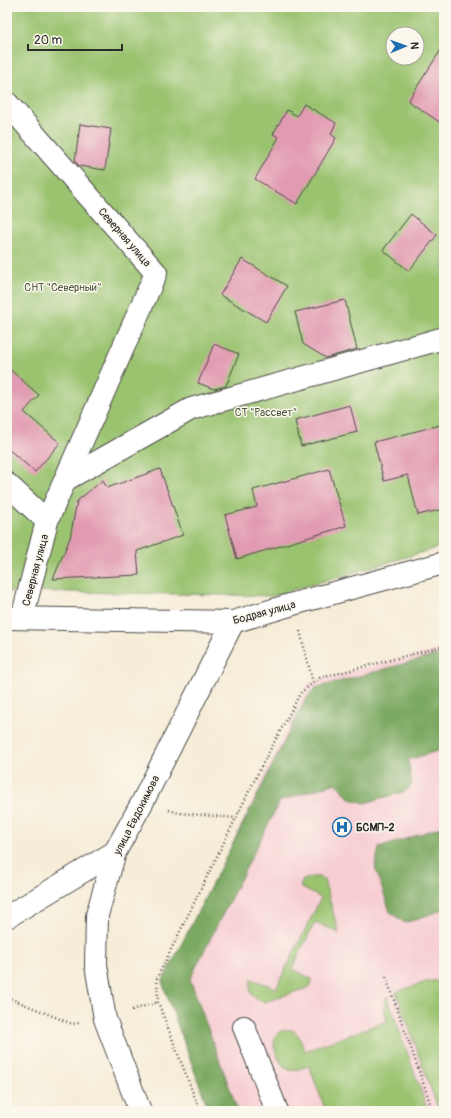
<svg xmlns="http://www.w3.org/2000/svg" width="451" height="1118" font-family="Pangolin,sans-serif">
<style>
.built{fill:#f7cfd3}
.green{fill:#9ac370;stroke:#62774e;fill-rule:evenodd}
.forest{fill:#7ba962;stroke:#536a46}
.building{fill:#e19ab1}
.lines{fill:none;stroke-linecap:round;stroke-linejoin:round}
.minor-casing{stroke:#494845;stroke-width:24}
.major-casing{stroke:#494845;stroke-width:24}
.path{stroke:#494845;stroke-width:2.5;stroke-dasharray:1 3;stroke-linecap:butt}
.minor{stroke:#fff;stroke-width:22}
.major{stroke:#fff;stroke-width:22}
.labels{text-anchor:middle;stroke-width:3;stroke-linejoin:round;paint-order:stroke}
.street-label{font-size:11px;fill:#2b2b2b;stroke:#fbf7ec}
.park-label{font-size:11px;fill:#4c5940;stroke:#fbf7ec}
.poi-label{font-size:11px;font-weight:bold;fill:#2b2b2b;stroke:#fbf7ec;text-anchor:start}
</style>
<rect width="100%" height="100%" fill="#fbf7ec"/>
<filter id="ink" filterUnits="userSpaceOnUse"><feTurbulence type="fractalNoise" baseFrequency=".025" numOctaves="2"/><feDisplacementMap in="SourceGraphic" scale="8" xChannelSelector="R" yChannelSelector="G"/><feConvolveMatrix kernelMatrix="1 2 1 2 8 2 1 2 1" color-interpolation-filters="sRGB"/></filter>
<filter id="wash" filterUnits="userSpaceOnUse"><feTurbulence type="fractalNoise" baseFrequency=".012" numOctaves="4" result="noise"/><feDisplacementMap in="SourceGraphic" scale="16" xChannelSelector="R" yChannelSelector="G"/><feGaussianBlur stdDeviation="0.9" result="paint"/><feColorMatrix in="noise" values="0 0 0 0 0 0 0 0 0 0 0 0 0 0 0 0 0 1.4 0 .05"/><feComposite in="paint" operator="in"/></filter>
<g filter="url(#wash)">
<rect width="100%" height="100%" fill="#f6ecd7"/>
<path class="built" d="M444,648V1111H221L171,972L309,682Z"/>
<g class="green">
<path d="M7,7H444V546L273,596L21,591L7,592ZM393,34H417V58H393Z"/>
<path d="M312,877H319L324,880L339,933L315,922L292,969L312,979L311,985L307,988L265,1002C252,999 248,992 251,979L276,988L321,898L300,887L303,880Z"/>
<path d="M430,981H444V1111H439L396,992L407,988Z"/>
<path d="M387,996L428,1111H326L309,1066C303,1067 296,1071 290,1070C282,1068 276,1054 274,1046C274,1043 275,1039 275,1036C281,1030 292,1026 298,1035C301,1040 303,1046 305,1051L387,1021C385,1012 382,1006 387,996Z"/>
</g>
<g class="forest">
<path d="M444,653V749L408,760L412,785L406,791L365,803L350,799L336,783L280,801L190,979L238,1111H209L162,982L260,790L305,700L315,688Z"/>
<path d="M444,826V909L405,923L390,912L375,867L379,848Z"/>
</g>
<g id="blocks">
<g class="building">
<path d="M444,45V125L408,101Z"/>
<path d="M304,104L336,123L331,134L336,138L297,204L255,179L279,137L273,134L287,110L297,116Z"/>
<path d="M80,124L111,129L105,170L79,166L75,161Z"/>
<path d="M411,214L437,235L409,271L383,250Z"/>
<path d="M242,259L287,286L266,322L220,295Z"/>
<path d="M345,300L357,349L326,358L303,344L295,312Z"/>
<path d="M214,344L239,354L226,386L214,389L198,383Z"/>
<path d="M7,367L39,395L24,412L60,443L35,472L7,448Z"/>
<path d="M350,405L357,432L301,446L295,420Z"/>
<path d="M444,424V509L418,515L408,475L384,481L374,442Z"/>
<path d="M160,469L183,535L137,551L139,575L53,579L70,538L77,501L103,480L107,488Z"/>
<path d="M329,469L346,526L237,559L225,515L257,507L253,490Z"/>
</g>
</g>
</g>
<g filter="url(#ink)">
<use href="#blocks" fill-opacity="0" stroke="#494845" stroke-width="1"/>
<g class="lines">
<defs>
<g id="minor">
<path d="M7,103L156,273L47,521L22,618"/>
<path d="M65,480L191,409L444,338"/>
<path d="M7,484L47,521"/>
<path d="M8,618L233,622"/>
<path d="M7,917L115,852"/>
<path d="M244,1027L277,1111"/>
</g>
<path id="major" d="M140,1111L105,1019L96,965L97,915L115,852L142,803L233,622L293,604L444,563"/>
</defs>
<use href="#minor" class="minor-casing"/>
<use href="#major" class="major-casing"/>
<g class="path">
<path d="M300,631L313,683"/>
<path d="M169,810L179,813L236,818"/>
<path d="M386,977L433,1111"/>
<path d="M7,997L72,1024L79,1023"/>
<path d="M132,1010L158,1002"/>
<path d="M200,1111L158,1002L157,978L261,767L301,692L320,678L444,646"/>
</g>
<use href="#minor" class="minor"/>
<use href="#major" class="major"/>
</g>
</g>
<defs>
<symbol id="hospital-ring" viewBox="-11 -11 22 22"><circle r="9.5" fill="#fbf7ec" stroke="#1f6fb2" stroke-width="1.5"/><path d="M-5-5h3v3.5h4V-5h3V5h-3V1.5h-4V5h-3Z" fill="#1f6fb2"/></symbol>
</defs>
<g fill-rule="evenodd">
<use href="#hospital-ring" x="331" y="816" width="22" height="22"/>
</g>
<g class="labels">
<g class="street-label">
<text transform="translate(125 237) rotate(49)" y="4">Северная улица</text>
<text transform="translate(35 570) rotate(-75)" y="4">Северная улица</text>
<text transform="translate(264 612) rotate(-15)" y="4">Бодрая улица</text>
<text transform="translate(136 815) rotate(-63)" y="4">улица Евдокимова</text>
</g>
<g class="park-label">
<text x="63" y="291">СНТ "Северный"</text>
<text x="266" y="416">СТ "Рассвет"</text>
</g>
<g class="poi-label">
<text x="356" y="831">БСМП-2</text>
</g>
</g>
<rect width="451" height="1118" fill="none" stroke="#fbf7ec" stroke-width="24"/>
<g transform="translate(405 46) rotate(88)"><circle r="19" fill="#fbf7ec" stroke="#a8a59f"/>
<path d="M0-3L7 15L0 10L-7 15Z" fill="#1f6fb2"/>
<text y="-6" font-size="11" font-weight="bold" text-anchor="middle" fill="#2b2b2b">N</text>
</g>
<path d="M28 44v6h94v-6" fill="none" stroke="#2b2b2b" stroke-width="2"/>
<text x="34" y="44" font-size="12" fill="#2b2b2b" stroke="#fbf7ec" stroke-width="3" paint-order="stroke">20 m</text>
</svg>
